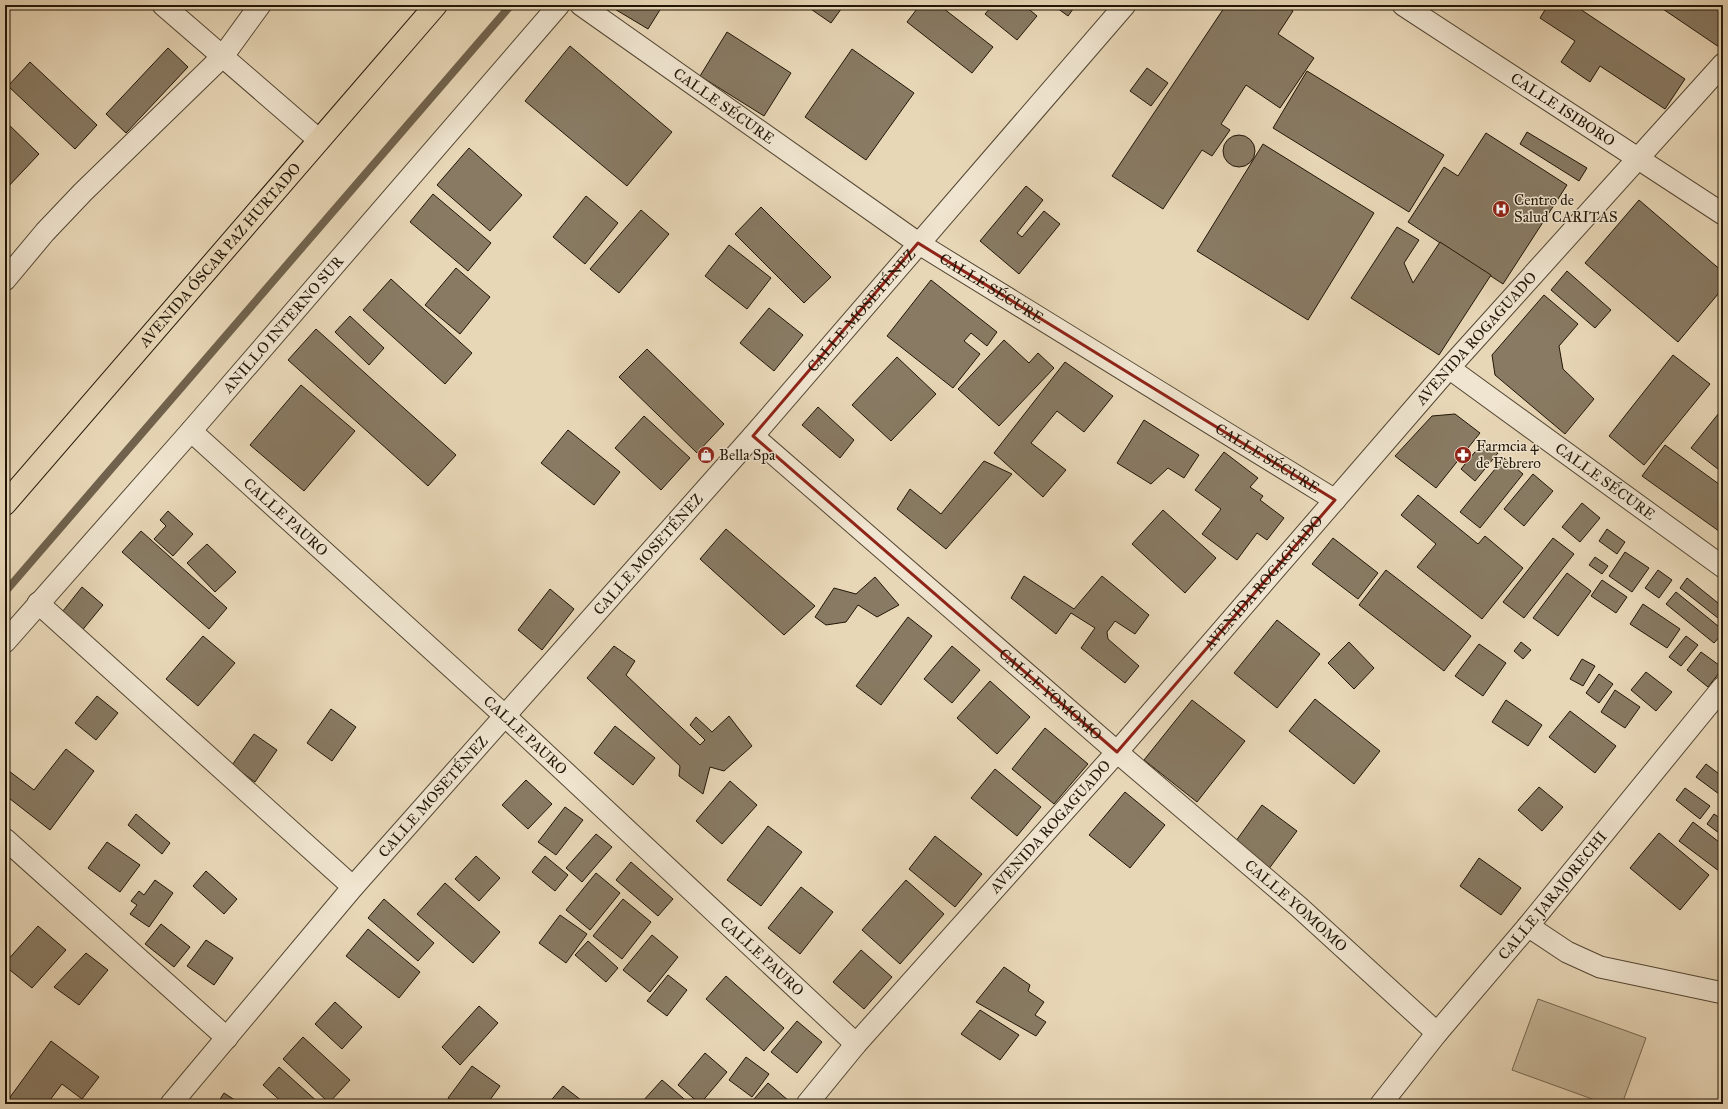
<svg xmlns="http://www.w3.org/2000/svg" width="1728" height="1109" font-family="'IM FELL Great Primer',serif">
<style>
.green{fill:#c6b699;stroke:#746650}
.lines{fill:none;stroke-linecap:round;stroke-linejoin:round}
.stream{stroke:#70624d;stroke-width:8}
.building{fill:#887a63;stroke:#211607}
.street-casing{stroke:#534633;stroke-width:23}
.highway-casing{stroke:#211607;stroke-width:24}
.street{stroke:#f0e5d0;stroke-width:21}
.highway{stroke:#e8d7b7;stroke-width:22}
.marked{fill:none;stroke:#8f2418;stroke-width:3;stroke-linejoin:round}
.labels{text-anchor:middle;stroke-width:3;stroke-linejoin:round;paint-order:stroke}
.street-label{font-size:15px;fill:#211607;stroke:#f0e5d0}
.poi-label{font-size:15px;fill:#211607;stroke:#f0e5d0;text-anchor:start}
</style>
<rect width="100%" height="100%" fill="#e8d7b7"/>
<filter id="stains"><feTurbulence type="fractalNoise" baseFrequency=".005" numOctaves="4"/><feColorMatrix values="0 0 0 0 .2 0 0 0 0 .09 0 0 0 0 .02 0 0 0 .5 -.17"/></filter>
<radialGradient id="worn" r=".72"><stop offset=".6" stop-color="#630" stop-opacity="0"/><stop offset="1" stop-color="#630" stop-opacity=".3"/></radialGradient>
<path class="green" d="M1538,999L1646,1038L1622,1104H1606L1512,1070Z"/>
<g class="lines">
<path class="stream" d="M5,592L511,5"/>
</g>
<g class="building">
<path d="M608,5H663L648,29Z"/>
<path d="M805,5H844L831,23Z"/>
<path d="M920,5H939L993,47L972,73L907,22Z"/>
<path d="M993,5H1024L1037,16L1017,40L985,14Z"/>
<path d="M1053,5H1076L1068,16Z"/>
<path d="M1226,5H1284L1293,11L1278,34L1314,58L1280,108L1246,85L1221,124L1230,130L1212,156L1202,150L1163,209L1112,176Z"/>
<path d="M1548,5H1574L1685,79L1665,109L1600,66L1590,82L1561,62L1575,41L1540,18Z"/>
<path d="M1657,5H1723V48L1722,49Z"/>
<path d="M727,32L791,73L764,116L700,76Z"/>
<path d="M570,46L672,132L627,186L525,101Z"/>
<path d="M168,48L188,67L126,133L106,114Z"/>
<path d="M852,49L914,93L866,160L805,117Z"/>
<path d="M30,62L97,125L75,149L8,86Z"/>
<path d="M1147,68L1168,83L1151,106L1130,91Z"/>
<path d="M1307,71L1444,155L1409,212L1273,128Z"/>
<path d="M5,121L39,154L5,190Z"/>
<path d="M1527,132L1587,168L1579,181L1520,144Z"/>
<path d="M1486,133L1567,185L1503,284L1408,222L1444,167L1458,176Z"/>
<circle cx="1239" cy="151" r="16"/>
<path d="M1263,144L1374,213L1308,320L1197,251Z"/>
<path d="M469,148L522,195L490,231L437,185Z"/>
<path d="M1026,186L1043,200L1017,233L1022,237L1044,211L1060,224L1019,274L980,241Z"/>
<path d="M433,194L491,243L468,271L410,222Z"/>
<path d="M586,196L618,223L585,264L553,237Z"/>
<path d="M1639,200L1723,272V288L1678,342L1585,263Z"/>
<path d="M761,207L831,277L804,303L735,234Z"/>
<path d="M641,210L669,234L619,293L590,269Z"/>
<path d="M1397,227L1419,240L1404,263L1413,283L1440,242L1491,275L1439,355L1351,298Z"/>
<path d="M729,245L771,278L747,309L705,276Z"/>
<path d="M456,268L490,297L460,334L425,305Z"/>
<path d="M1567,271L1611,310L1595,328L1551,290Z"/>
<path d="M391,279L472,353L445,384L363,310Z"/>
<path d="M931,280L997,332L987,346L971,333L964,341L980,354L953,388L887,336Z"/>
<path d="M1544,295L1578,324L1559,346L1563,369L1594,399L1565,434L1495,375L1492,355Z"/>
<path d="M769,308L803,335L774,371L740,343Z"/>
<path d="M350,316L384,348L369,365L335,332Z"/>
<path d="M316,329L456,455L428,486L288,360Z"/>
<path d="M1004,340L1029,363L1038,353L1054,368L999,426L958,389Z"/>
<path d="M647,349L724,424L697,453L619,377Z"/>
<path d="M1673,355L1710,384L1644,465L1609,436Z"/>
<path d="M897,357L936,394L891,441L852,405Z"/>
<path d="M1065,362L1113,396L1084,432L1057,411L1031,443L1066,470L1043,497L994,453Z"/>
<path d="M301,385L355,431L304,491L250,445Z"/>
<path d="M818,407L854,440L840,458L802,425Z"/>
<path d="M1723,408V473L1691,448Z"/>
<path d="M1455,414L1480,433L1436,488L1395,456L1432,416Z"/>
<path d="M644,416L690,458L661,490L615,448Z"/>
<path d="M1144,420L1199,455L1184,478L1168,468L1151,484L1117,463Z"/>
<path d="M568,430L620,472L594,505L541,463Z"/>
<path d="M1484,441L1498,453L1475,481L1461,469Z"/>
<path d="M1665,445L1723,487V534L1642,476Z"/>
<path d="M1224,452L1258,478L1250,487L1263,496L1260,500L1284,518L1267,540L1257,533L1237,560L1202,534L1221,509L1195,490Z"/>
<path d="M1504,458L1523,474L1480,528L1460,512Z"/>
<path d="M984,461L1012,474L946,549L897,509L910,489L941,514Z"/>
<path d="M1533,474L1553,491L1524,526L1504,509Z"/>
<path d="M1418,495L1478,544L1485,536L1523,568L1482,619L1417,567L1436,544L1401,515Z"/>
<path d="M1582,503L1600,518L1580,542L1562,527Z"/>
<path d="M1163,510L1216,558L1185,593L1132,544Z"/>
<path d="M168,511L193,534L173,556L154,539L166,526L160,520Z"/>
<path d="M726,529L815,606L784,635L700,559Z"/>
<path d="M1607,529L1625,542L1617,554L1599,541Z"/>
<path d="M141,531L227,608L209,629L122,552Z"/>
<path d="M1333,538L1378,573L1358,599L1312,564Z"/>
<path d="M1553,538L1574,554L1524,618L1503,602Z"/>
<path d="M207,544L236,572L215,592L187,563Z"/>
<path d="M1625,552L1649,568L1632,592L1609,576Z"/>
<path d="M1595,557L1608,566L1602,574L1589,565Z"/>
<path d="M1386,570L1471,636L1444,671L1359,605Z"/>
<path d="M1658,570L1672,580L1659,598L1645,588Z"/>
<path d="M1567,573L1591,591L1558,636L1533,618Z"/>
<path d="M1024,576L1074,609L1102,576L1149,615L1135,634L1115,621L1107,632L1108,639L1139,666L1125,683L1081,648L1095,628L1071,613L1056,634L1011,598Z"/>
<path d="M875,577L899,605L877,617L858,605L846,622L826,625L815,617L834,588L856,594Z"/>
<path d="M1687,578L1723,607V622L1680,588Z"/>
<path d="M1602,580L1627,597L1616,613L1591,596Z"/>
<path d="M82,587L103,605L80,633L59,616Z"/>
<path d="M550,589L574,609L542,650L518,630Z"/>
<path d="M1676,592L1723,630V633L1714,643L1666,604Z"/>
<path d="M1643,604L1680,629L1667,648L1630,624Z"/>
<path d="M908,617L932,636L881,705L856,686Z"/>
<path d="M1277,620L1320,654L1277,708L1234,673Z"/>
<path d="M203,636L235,663L198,706L166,679Z"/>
<path d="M1686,636L1698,645L1681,666L1669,657Z"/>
<path d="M1349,642L1374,668L1354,689L1328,663Z"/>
<path d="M1521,642L1531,650L1523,659L1514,651Z"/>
<path d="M1479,644L1506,663L1483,696L1455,676Z"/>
<path d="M614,646L635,661L626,675L700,745L705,740L690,725L696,717L712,732L729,716L752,746L724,771L710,767L703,794L679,776L680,766L587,678Z"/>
<path d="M952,646L980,670L952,703L924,679Z"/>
<path d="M1701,652L1723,668L1708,687L1687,670Z"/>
<path d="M1582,659L1595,666L1583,686L1570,679Z"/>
<path d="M1646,672L1672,692L1656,711L1631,690Z"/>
<path d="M1599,674L1613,684L1599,703L1586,693Z"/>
<path d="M990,681L1030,717L997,754L957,718Z"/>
<path d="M1615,690L1640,707L1625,728L1601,712Z"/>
<path d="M97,696L118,713L96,740L75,723Z"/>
<path d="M1315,699L1380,751L1354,784L1289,731Z"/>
<path d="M1192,700L1245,741L1197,802L1144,760Z"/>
<path d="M1506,700L1542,725L1528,746L1492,722Z"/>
<path d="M331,709L356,727L332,761L307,743Z"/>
<path d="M1570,711L1616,746L1595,773L1549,737Z"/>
<path d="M615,726L655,758L633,785L594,753Z"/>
<path d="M1045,728L1088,764L1054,804L1012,769Z"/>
<path d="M254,734L277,750L255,782L232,765Z"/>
<path d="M66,749L94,771L50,830L5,795V768L34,790Z"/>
<path d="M1706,764L1723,777V797L1696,777Z"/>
<path d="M995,769L1041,807L1017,836L971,798Z"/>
<path d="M526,780L552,804L528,829L502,805Z"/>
<path d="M730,781L757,805L722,844L696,821Z"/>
<path d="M1539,787L1563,807L1542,831L1518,810Z"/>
<path d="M1685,788L1710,806L1700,819L1676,800Z"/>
<path d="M1125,792L1165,825L1130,868L1089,835Z"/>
<path d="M1262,805L1297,831L1268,870L1233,845Z"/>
<path d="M565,807L583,820L556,855L538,842Z"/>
<path d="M136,814L170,843L162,854L128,825Z"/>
<path d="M1714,814L1723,820V836L1707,824Z"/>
<path d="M1693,822L1723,845V874L1679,841Z"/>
<path d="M768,826L802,852L761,906L727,880Z"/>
<path d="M1659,833L1709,875L1680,910L1630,868Z"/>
<path d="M596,834L612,847L582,882L566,868Z"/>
<path d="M935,836L982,874L955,907L909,869Z"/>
<path d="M107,842L140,865L120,892L88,868Z"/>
<path d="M476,856L500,878L479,901L455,879Z"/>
<path d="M545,856L568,875L555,891L532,872Z"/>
<path d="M1479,858L1521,888L1501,915L1460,886Z"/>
<path d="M631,862L673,899L658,916L616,880Z"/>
<path d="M206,871L237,899L224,914L193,886Z"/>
<path d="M596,873L620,893L590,930L566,910Z"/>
<path d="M155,880L173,893L149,927L130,914L137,905L131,901L139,891L144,895Z"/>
<path d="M906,880L944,914L900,964L862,930Z"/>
<path d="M445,883L500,932L473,963L417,914Z"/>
<path d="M801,887L833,912L800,954L768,928Z"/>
<path d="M384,899L434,943L418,961L368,918Z"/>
<path d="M623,899L651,922L622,959L593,936Z"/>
<path d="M560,915L587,934L566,963L539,943Z"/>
<path d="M161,924L190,947L174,967L145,944Z"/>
<path d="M38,926L66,950L32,988L5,966V963Z"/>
<path d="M368,929L420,972L399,998L346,956Z"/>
<path d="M652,935L678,957L650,992L623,970Z"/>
<path d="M206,940L233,958L214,985L187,966Z"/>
<path d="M588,941L618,968L606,982L575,955Z"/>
<path d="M861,950L892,977L864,1009L833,982Z"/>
<path d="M86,953L108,970L79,1005L54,987Z"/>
<path d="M1004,967L1030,985L1028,991L1044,1002L1035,1015L1046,1022L1036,1036L976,1002Z"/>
<path d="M668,975L687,990L667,1016L647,1001Z"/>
<path d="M726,976L784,1028L764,1051L706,999Z"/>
<path d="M335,1002L362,1027L342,1049L315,1024Z"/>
<path d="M479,1006L498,1023L460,1065L442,1047Z"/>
<path d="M980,1010L1019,1035L1000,1060L961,1034Z"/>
<path d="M797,1021L822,1042L797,1073L771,1052Z"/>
<path d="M303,1037L350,1080L329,1103L283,1059Z"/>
<path d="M51,1041L99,1077L82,1099L62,1084L47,1104H5Z"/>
<path d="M705,1053L727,1072L700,1104L678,1085Z"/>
<path d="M746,1057L769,1074L752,1097L729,1080Z"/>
<path d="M472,1066L500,1086L487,1104H456L448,1098Z"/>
<path d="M279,1067L320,1104H284L263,1085Z"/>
<path d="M662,1080L690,1104H644L642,1102Z"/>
<path d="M768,1083L789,1101L787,1104H760L754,1099Z"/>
<path d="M563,1086L586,1104H548Z"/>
<path d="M224,1093L241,1104H217Z"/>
</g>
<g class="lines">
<defs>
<g id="street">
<path d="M163,5L319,140"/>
<path id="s1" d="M581,5L918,243L1335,500"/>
<path id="s2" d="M1403,5L1723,214"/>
<path d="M5,280L45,232L83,192L223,56L260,5"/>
<path id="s3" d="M1449,368L1723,567"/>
<path id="s4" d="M191,431L505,716L856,1044"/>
<path id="s5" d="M753,436L1117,752L1299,907L1437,1033"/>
<path d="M38,603L353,887"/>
<path id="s6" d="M5,642L191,431L559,5"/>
<path d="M5,839L227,1038"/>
<path d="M1528,926L1567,952L1600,967L1723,993"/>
<path id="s7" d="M171,1104L353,887L753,436L1125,5"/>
<path id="s8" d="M807,1104L856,1044L1117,752L1449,368L1723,64"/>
<path id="s9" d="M1381,1104L1437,1033L1528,926L1723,687"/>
</g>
<g id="highway">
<path id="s10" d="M5,504L436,5"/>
</g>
</defs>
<use href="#street" class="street-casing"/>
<use href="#highway" class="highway-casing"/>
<use href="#street" class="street"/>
<use href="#highway" class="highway"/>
</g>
<path class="marked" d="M918,243L1335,500L1117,752L753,436Z"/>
<defs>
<symbol id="hospital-disc" viewBox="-11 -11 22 22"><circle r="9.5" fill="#8f2418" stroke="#f0e5d0"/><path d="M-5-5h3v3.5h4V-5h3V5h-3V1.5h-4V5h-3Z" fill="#fff"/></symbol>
<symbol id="shop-disc" viewBox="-11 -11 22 22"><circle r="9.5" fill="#8f2418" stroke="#f0e5d0"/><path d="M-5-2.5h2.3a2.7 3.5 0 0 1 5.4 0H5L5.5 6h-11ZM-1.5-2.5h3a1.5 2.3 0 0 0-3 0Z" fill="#fff"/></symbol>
<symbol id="pharmacy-disc" viewBox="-11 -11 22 22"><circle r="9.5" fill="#8f2418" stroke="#f0e5d0"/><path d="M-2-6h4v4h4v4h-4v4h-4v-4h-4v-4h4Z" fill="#fff"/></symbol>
</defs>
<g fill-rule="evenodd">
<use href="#hospital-disc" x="1491" y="199" width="20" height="20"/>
<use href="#shop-disc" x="696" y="445" width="20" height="20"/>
<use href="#pharmacy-disc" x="1453" y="445" width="20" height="20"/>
</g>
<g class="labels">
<g class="street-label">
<text dy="5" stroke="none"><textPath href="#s1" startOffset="175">CALLE SÉCURE</textPath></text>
<text dy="5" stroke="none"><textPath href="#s2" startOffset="191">CALLE ISIBORO</textPath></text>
<text dy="5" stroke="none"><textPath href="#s10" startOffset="329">AVENIDA ÓSCAR PAZ HURTADO</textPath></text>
<text dy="5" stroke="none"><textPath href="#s1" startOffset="499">CALLE SÉCURE</textPath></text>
<text dy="5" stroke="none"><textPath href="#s7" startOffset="1052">CALLE MOSETÉNEZ</textPath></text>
<text dy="5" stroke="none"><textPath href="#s6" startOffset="422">ANILLO INTERNO SUR</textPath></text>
<text dy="5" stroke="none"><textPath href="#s8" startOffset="1017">AVENIDA ROGAGUADO</textPath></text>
<text dy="5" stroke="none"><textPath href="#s1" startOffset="823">CALLE SÉCURE</textPath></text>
<text dy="5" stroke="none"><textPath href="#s3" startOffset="193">CALLE SÉCURE</textPath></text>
<text dy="5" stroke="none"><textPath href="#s4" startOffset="128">CALLE PAURO</textPath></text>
<text dy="5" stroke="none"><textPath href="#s7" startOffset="728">CALLE MOSETÉNEZ</textPath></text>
<text dy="5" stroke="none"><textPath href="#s8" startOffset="693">AVENIDA ROGAGUADO</textPath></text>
<text dy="5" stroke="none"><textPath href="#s5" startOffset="394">CALLE YOMOMO</textPath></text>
<text dy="5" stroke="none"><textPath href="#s4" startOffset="452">CALLE PAURO</textPath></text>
<text dy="5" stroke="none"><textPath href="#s7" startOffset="404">CALLE MOSETÉNEZ</textPath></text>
<text dy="5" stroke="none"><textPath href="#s8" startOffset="369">AVENIDA ROGAGUADO</textPath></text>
<text dy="5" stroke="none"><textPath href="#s9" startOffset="270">CALLE JARAJORECHI</textPath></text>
<text dy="5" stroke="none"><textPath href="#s5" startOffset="718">CALLE YOMOMO</textPath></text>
<text dy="5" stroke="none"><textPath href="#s4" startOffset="776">CALLE PAURO</textPath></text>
</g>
<g class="poi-label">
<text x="1514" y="205">Centro de<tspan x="1514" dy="17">Salud CARITAS</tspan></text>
<text x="1476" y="451">Farmcia 4<tspan x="1476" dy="17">de Febrero</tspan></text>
<text x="719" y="460">Bella Spa</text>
</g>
</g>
<rect width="1728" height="1109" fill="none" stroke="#e8d7b7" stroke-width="20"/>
<rect x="6" y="6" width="1716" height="1097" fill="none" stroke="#211607" stroke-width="2"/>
<rect x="10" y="10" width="1708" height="1089" fill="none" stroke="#211607"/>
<rect width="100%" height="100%" filter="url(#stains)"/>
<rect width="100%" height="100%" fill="url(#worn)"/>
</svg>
